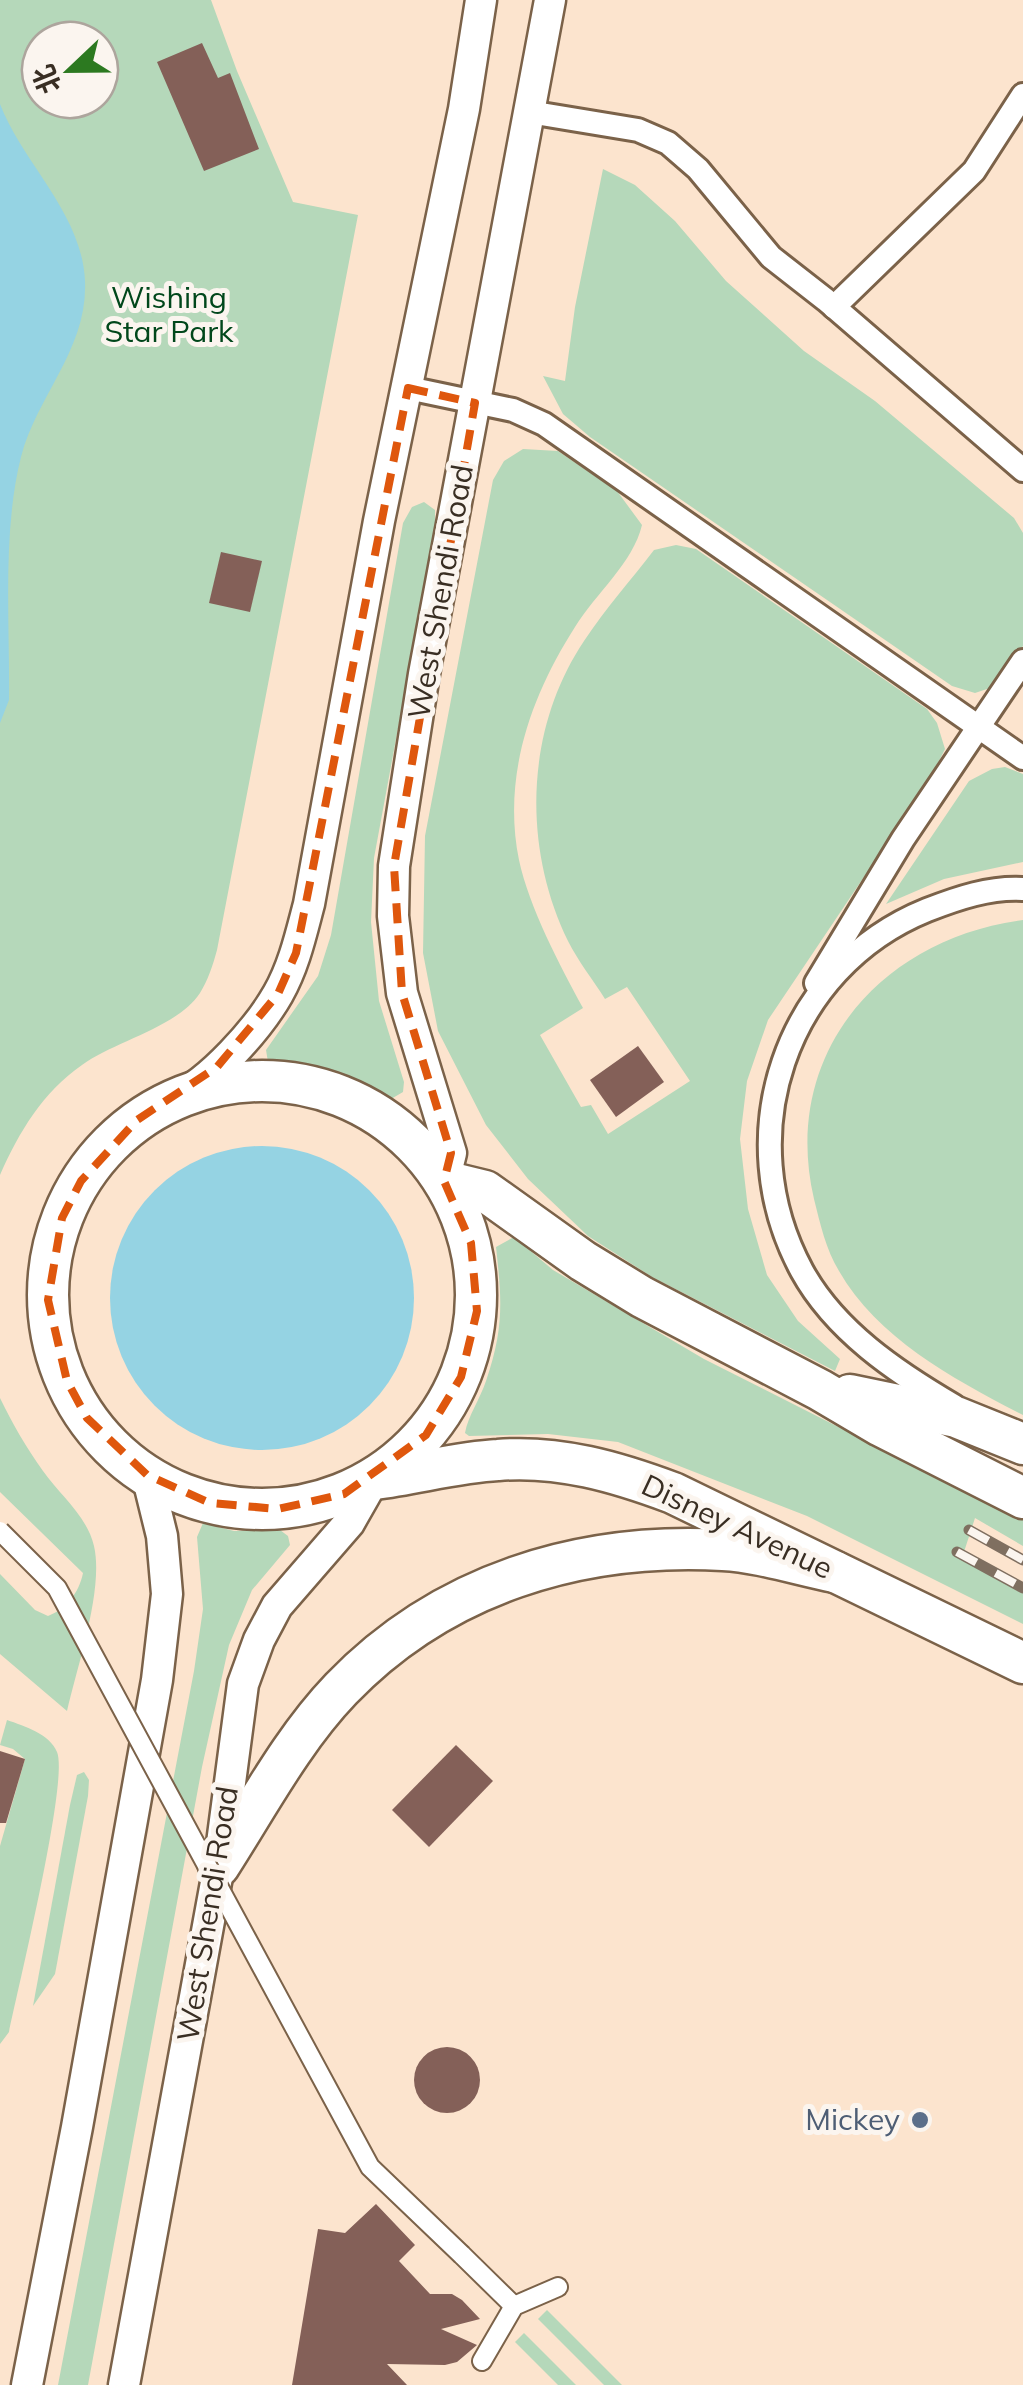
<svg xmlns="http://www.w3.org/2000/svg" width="1023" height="2385" font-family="Mulish,'Noto Sans SC',sans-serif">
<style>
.green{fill:#b5d8ba;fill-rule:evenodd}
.water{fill:#95d3e3}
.building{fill:#846058}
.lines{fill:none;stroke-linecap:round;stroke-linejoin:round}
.pedestrian-casing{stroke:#7b6249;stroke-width:22}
.minor-casing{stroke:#7b6249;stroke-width:28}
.tertiary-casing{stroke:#7b6249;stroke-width:35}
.trunk-casing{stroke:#7b6249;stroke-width:45}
.pedestrian{stroke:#fff;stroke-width:18}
.minor{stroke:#fff;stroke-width:22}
.tertiary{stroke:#fff;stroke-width:30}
.trunk{stroke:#fff;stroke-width:40}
.rail-casing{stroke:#7f6f60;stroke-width:11}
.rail{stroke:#fbf5ef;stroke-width:8;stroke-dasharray:22;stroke-linecap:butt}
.pedestrian-bridge-casing{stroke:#7b6249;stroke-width:22;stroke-linecap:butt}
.pedestrian-bridge{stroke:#fff;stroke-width:18}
.marked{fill:none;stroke:#df570d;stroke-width:8;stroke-dasharray:20 12;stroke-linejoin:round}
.service-dot{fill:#5c6f8a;stroke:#fbf5ef;stroke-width:4}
.labels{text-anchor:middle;stroke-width:10;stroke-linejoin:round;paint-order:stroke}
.park-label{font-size:30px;fill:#01471b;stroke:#fbf5ef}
.street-label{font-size:30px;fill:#392e23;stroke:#fbf5ef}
.service-label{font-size:30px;fill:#4e5e75;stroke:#fbf5ef;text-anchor:end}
</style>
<rect width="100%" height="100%" fill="#fce4ce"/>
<g class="green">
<path d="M0,0H211L237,71L293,202L358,215L217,950C213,965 208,980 200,993C178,1027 115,1041 82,1065C43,1092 19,1132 0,1175ZM40,40H100V100H40Z"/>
<path d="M603,169L635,185L675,221L726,281L804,351L875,401L1014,518L1023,533V646L993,687L975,693L952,686L590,437L563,414L543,376L565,381L575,307Z"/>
<path d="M523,449L558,451L617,491L642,525C633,563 596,593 575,627C531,696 502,776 519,860C529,907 560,966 583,1008L540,1035L581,1107L591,1105L608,1134L690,1081L627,987L605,999C593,980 578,961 568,941C522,847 525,729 584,641C605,609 631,580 654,550L676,545L696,549L927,709L937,723L945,749L931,777L768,1020L747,1081L740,1139L748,1209L767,1275L798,1321L840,1359L835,1371L652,1277L588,1236L528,1179L486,1125L438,1031L423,953L425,836L493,480L504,461Z"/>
<path d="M424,502L435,510V528L374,858L371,922L379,1001L404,1082L403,1092L391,1099C340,1070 328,1065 268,1062L266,1050L318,976L331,935L403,523L412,507Z"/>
<path d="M1005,767L1023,774V862L944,879L886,904L969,781L992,769Z"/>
<path d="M1023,920V1415C955,1380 878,1339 839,1271C826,1250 820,1223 814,1199C780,1053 882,938 1023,920Z"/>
<path d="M514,1237L553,1270L704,1359L872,1444L1023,1513V1546L975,1518L962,1558L1023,1592V1624L807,1516L618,1442L548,1434L469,1436L465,1433C468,1416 480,1399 486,1381C504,1328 502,1301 496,1247Z"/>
<path d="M0,1398C12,1423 26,1447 43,1471C60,1495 87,1516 94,1546C104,1589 77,1667 67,1711L0,1654V1574L35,1610L48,1616C66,1609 79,1593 83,1573L0,1492Z"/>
<path d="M203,1523L234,1531L280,1530L288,1536L290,1545L252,1590L229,1645L202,1767L88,2385H58L194,1671L203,1609L197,1537Z"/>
<path d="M7,1720C24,1726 50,1734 57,1752C69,1780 18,1988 9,2032L0,2044V1846L25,1759L13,1749L0,1745Z"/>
<path d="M84,1772L89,1780L88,1796L55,1974L33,2006L70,1805L77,1775Z"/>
<path d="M547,2310L622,2385H604L538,2319Z"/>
<path d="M524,2333L576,2385H558L515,2342Z"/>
</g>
<g class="water">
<path d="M0,104C23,164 82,213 85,281C88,349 37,395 21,457C2,532 10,623 9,700L0,723Z"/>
<circle cx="262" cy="1298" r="152"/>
</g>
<g class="building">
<path d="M202,43L218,78L230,73L259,149L204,171L157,62Z"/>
<path d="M221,552L262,561L250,612L209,603Z"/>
<path d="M638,1046L664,1082L616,1117L590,1080Z"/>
<path d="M456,1745L493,1781L429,1847L392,1810Z"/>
<path d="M0,1751L25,1759L6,1823H0Z"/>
<circle cx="447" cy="2080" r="33"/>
<path d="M376,2204L415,2245L399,2261L430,2294H452L462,2300L480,2319L441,2329L477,2345L457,2362L445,2365L387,2364L407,2385H292L318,2229L345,2233Z"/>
</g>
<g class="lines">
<defs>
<g id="pedestrian">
<path d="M462,2255L514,2306"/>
<path d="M482,2361L514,2306L558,2287"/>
</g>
<g id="minor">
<path d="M529,112L638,130L668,143L698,169L771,257L826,300L1023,470"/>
<path d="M834,307L974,171L1023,95"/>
<path d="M408,388L513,410L544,424L1023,758"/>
<path d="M816,983L903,839L1023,661"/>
<path d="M954,1406C896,1372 835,1331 802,1271C729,1137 784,968 927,910C958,898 990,887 1023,889"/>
</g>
<g id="tertiary">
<path d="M173,1099C210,1083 258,1029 278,994C294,966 301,934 309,904L379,521L464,109L481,0"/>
<path d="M444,1181L451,1153L402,993L393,916L394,866L424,674L550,0"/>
<path d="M27,2385L77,2127L157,1680L167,1594L162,1536L147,1475"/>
<path d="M124,2385L219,1866L243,1684L259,1640L277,1606L349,1523L374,1479"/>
</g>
<g id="trunk">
<circle cx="262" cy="1295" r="214"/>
<path d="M444,1181L485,1191L583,1261L642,1297L820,1390L881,1426L1023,1498"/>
<path d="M850,1395L956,1417L1023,1444"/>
<path d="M374,1479C416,1474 457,1462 498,1460C559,1455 617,1472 673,1493L1023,1663"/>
<path d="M219,1866C257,1807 292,1740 341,1689C442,1584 579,1542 723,1550C760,1552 799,1565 835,1572"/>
</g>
</defs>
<use href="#pedestrian" class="pedestrian-casing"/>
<use href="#minor" class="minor-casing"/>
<use href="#tertiary" class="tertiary-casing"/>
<use href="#trunk" class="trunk-casing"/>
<use href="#pedestrian" class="pedestrian"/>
<use href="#minor" class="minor"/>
<use href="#tertiary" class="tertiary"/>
<use href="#trunk" class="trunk"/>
<defs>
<g id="rail">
<path d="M969,1530L1023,1560"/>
<path d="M957,1552L1023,1588"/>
</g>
</defs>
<use href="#rail" class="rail-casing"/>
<use href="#rail" class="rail"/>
<defs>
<path id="pedestrian-bridge" d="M0,1531L57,1588L370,2167L462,2255"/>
</defs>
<use href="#pedestrian-bridge" class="pedestrian-bridge-casing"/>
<use href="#pedestrian-bridge" class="pedestrian-bridge"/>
</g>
<path class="marked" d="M408,388L475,403L394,866L402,993L451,1153L444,1181L471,1243L477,1311L461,1377L426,1435L344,1494L278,1509L210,1503L147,1475L87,1418L67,1381L48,1300L62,1218L81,1181L137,1120L217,1067L278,994L296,953Z"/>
<circle class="service-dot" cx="920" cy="2120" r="10"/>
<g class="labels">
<g class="park-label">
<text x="169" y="308">Wishing<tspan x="169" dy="34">Star Park</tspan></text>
</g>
<g class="street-label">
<text transform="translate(441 592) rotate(-80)" y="10">West Shendi Road</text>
<text transform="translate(737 1527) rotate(25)" y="10">Disney Avenue</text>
<text transform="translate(208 1914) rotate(-81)" y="10">West Shendi Road</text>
</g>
<g class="service-label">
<text x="900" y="2130">Mickey</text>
</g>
</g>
<g transform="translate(70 70) rotate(248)"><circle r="48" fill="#fbf5ef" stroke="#ada59d" stroke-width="2.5"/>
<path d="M0-8L18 38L0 25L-18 38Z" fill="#2c7920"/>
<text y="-15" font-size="28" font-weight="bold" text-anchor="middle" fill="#392e23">北</text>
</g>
</svg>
